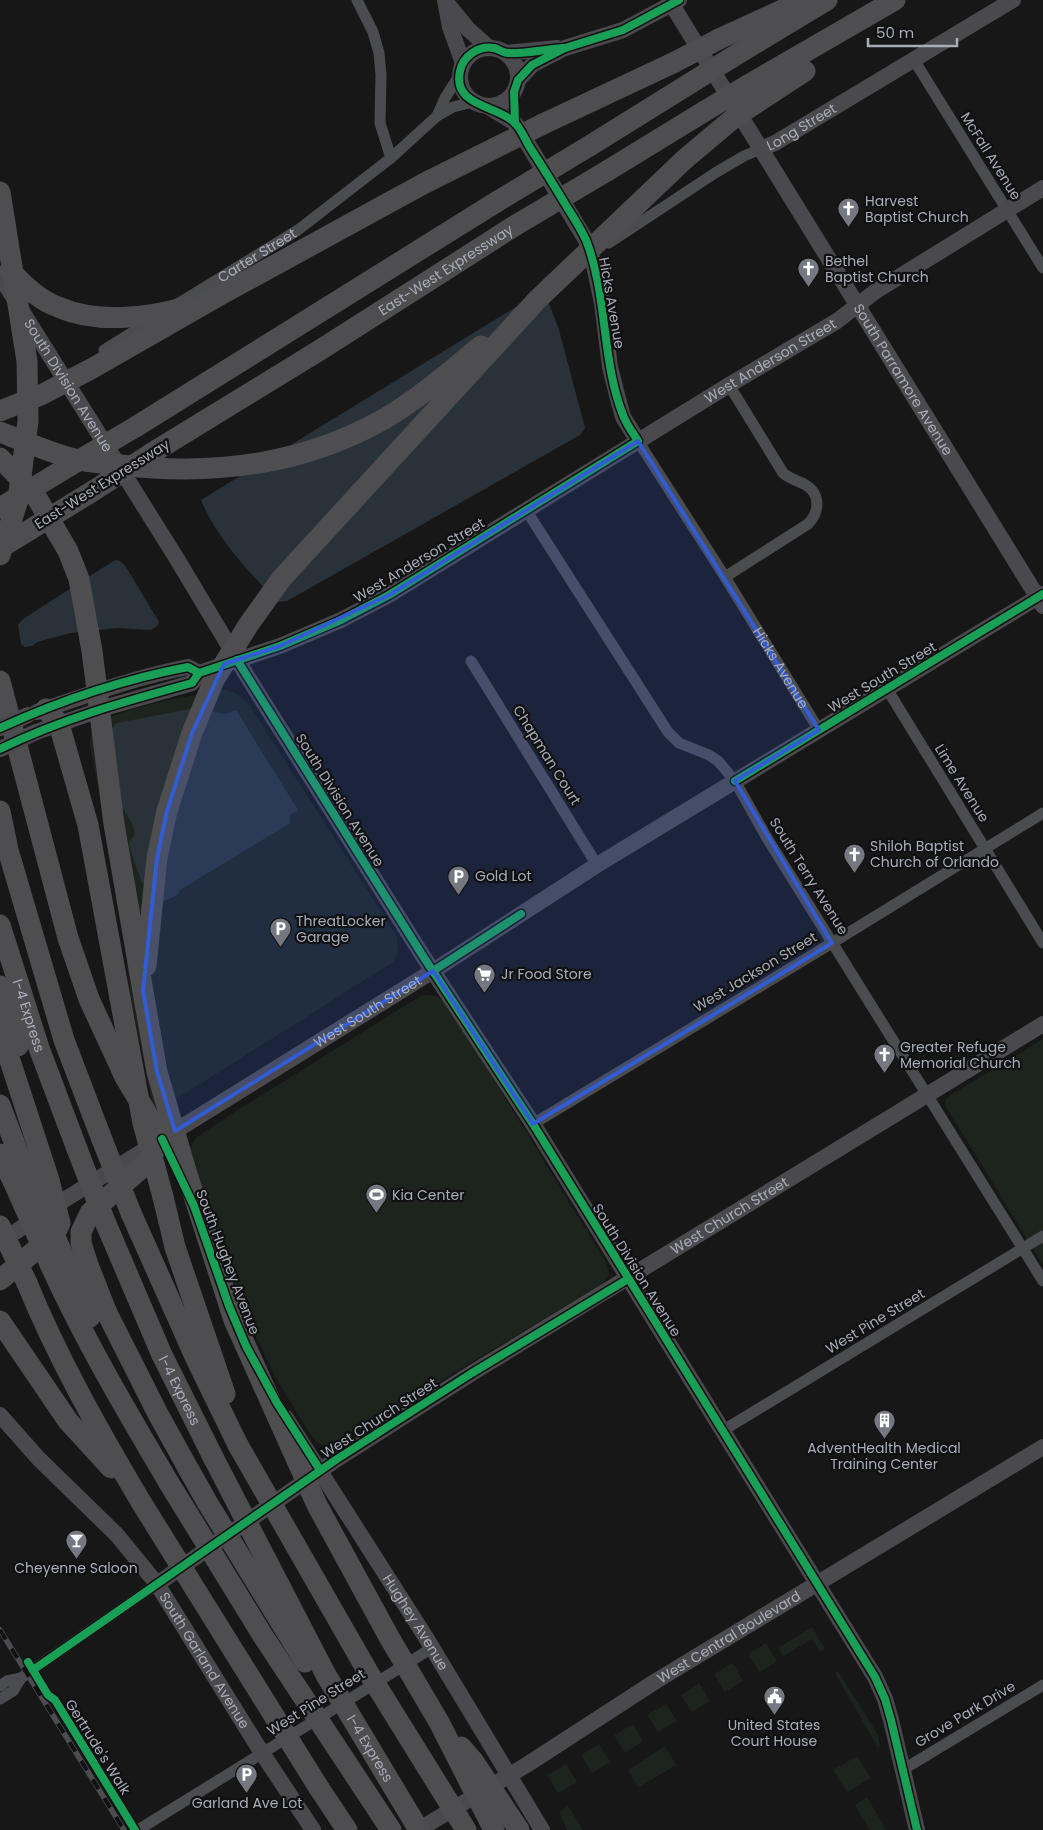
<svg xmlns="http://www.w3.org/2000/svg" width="1043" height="1830" font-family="Poppins,sans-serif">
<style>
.green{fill:#1d241e}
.water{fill:#2a3239}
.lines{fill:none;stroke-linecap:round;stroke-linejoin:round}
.street{stroke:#4b4c50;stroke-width:11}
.secondary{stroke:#4a4a4e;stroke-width:16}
.highway{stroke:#4e4e51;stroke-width:21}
.rail-casing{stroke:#4b4c4f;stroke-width:5.5}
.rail{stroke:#111113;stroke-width:4;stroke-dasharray:11;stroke-linecap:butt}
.secondary-bridge{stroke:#4a4a4e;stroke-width:16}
.highway-bridge{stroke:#4e4e51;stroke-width:21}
.cycleway-casing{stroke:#111113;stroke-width:11}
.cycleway{stroke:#1a9f57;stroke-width:8}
.marked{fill:#325cd3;fill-opacity:0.2;stroke:#325cd3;stroke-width:4;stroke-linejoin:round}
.labels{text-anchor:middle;stroke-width:4.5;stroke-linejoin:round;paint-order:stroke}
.street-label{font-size:14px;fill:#a8adb8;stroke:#111113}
.poi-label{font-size:14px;fill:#a8adb8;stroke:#111113;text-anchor:start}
</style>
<rect width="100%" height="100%" fill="#171717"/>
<g class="green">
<path d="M224,690C236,692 242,696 250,706L397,937L398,952L393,962L154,1113L131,997L121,910L90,746C90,740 90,733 94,728C112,708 195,695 224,690Z"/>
<path d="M422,995C435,994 442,998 450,1008L606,1262L609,1274L602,1284L334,1445C324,1447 318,1445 312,1437L277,1380L245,1314L189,1156L190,1148L197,1137L233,1113Z"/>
<path d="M1043,1039V1265L945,1105L946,1099L951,1095Z"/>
<path d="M812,1627L825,1649L820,1652L812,1639L783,1656L778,1648Z"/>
<path d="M766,1643L777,1661L759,1672L748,1654Z"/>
<path d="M733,1663L743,1681L725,1692L714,1674Z"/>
<path d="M838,1671L878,1735L880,1747L878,1748L835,1673Z"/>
<path d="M699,1683L710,1701L692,1712L681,1695Z"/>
<path d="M666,1704L677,1721L658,1732L647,1715Z"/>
<path d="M633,1724L643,1741L625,1753L614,1735Z"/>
<path d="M599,1744L610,1762L592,1773L581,1755Z"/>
<path d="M665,1746L676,1765L638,1788L628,1770Z"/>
<path d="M857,1756L871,1778L847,1792L833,1770Z"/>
<path d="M566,1764L577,1782L558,1793L547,1775Z"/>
<path d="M867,1797L886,1830H870L855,1805Z"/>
<path d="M568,1806L583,1830H567L559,1812Z"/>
</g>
<g class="water">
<path d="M537,294L547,298L559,330L585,428L580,435L287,601L278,602C249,572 217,539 201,500Z"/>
<path d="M115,560L120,561L126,567L159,622L157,626L151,630L117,628L71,633L37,642L32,646L25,647L21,644L18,625L23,619Z"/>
<path d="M195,708L225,714L236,710L298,810L290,815V823L180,890L178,895L164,901H155C141,886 135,864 129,845L130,841L135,834L132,823L120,804L110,735L114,725L117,723Z"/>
</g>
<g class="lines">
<g class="street">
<path d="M357,0L373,32L379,53L381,75L380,123L391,158"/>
<path d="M914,60L1043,268"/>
<path d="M437,116L445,98L459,76"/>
<path d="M609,243L715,173L744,156L761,149"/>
<path id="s1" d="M176,305L298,230L391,158L437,116L453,107L473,102"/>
<path d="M104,350L154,319"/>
<path id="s2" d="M638,441L725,577L819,730"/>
<path d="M526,510L668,732L679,743L709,755L718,761L735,781L767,838L1043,1281"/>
<path d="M725,577L808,524C820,512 821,493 804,484C796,480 790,479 783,473L729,385"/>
<path d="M471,661L597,865"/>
<path d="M887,689L1043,943"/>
<path d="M533,1124L832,943L1043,813"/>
<path d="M722,1431L1043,1236"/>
<path d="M0,1686L7,1681L21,1678"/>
<path d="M0,1699L13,1691L21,1678L157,1584"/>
<path d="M904,1769L1043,1685"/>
<path d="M138,1830L432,1648"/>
</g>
<g class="secondary">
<path d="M445,0L450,27L463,63"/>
<path id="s3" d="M669,0L1043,606"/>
<path d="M446,2L468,29L489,48"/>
<circle cx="489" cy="77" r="29"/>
<path d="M506,53L557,48"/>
<path d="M518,80L532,65L565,48L623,30L679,0"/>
<path d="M487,106L515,123L586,240L594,265L602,303L610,367L617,395L623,417L638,441"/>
<path id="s4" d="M761,149L775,143L1013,0"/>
<path id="s5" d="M0,276L177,559L247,676L421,953L533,1124L875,1677L885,1699L891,1720L917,1830"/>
<path d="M37,712C87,695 136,677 188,667L199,673"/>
<path id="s6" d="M36,732L111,706L192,683L199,673L280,646L341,620L389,595L729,385L837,321L876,291L1043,188"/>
<path id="s7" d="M0,1242L56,1205L433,971L597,865L1043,594"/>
<path id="s8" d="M0,1415L39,1459L117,1535L157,1584L262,1753L313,1830"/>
<path id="s9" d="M286,1418L425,1636L542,1830"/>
<path id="s10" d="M157,1584L337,1459L472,1373L1043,1024"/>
<path id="s11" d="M418,1830L528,1764L656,1681L1043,1447"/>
</g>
<g class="highway">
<path d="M719,39L804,0"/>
<path d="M731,58L827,0"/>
<path d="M748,85L895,0"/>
<path d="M543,124L675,62"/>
<path d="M591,145L689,84"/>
<path d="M607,171L705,111"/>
<path d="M137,426L498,201"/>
<path id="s12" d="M152,453L320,350L516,225"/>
<path d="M0,508L76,462"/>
<path d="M0,548L93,491"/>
<path d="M0,681L68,938L89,999L125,1077L162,1139L145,1165L90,1213L81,1232V1243L88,1265L107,1313L158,1414L189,1470"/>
<path d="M46,709L59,724L88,825L120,998"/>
<path d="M0,811L8,850L64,1040L101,1137"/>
<path id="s13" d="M0,925L39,1048L77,1149"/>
<path d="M0,986L18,1046"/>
<path d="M0,1030L49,1180L60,1223L55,1234L0,1280"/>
<path d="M0,1154L13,1181"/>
<path d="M163,1197L175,1247L225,1394"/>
<path d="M131,1213L197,1361L238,1445"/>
<path id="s14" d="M106,1224L162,1355L213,1457"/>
<path d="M63,1255L90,1317"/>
<path d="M50,1264C84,1339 127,1412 169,1483"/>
<path d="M27,1283C58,1359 99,1431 141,1502"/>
<path d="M0,1321L68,1421L111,1468"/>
<path d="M319,1788L347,1830"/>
</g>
<defs>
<path id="rail" d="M0,1630L124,1830"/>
</defs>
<use href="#rail" class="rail-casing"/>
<use href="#rail" class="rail"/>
<g class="secondary-bridge">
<path d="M0,728L28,715"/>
<path d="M0,749L36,732"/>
</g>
<g class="highway-bridge">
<path d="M675,62L719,39"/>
<path d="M689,84L731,58"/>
<path d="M705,111L748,85"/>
<path d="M0,192L27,361L28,421L18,500L0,555"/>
<path d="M498,201L591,145"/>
<path d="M516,225L607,171"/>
<path d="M10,270C23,285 39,300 58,307C97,324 147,318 186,307"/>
<path d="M0,411L41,395L91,369L222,294L423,184L543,124"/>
<path d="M0,432C24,441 50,453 75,459C89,463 105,463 120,465C212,476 303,465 384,419C419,399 450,371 481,346"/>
<path d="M0,458L34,493L68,551L79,579L92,651L114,824L157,1072L186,1171L234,1320L317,1505L389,1637L439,1722L494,1830"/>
<path d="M76,462L137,426"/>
<path d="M93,491L152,453"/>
<path d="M146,966L157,858L167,811L192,733L214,680L249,624L282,578L537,300L685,159L735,117L805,71"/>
<path d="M120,998L143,1123L163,1197"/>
<path d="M0,1105L19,1155L63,1255"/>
<path d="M101,1137L131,1213"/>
<path d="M77,1149L106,1224"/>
<path d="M13,1181L50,1264"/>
<path d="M0,1226L27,1283"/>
<path d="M238,1445L368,1672L466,1830"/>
<path id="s15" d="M213,1457L326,1675L419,1830"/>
<path d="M189,1470L207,1502L305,1662"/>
<path d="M169,1483L263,1636L391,1830"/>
<path d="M141,1502L319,1788"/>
<path d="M461,1747L474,1762L519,1830"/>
</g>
<defs>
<g id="cycleway">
<path d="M515,123L514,92L518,80L532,65L565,48L623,30L679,0"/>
<path d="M237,660L421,953L533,1124L875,1677L885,1699L891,1720L917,1830"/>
<path d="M0,728C59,701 125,679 188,667L199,673"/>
<path d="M0,749C61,719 126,701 192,683L199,673L280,646L341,620L389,595L638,441C633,433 626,424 623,415C601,359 608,296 586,240C581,229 574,218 567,207C555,187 542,166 529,146C525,139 521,129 515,123C498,105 452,107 460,71C463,56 479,45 494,48C499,49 503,53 508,53C526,54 546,49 565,48"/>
<path d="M735,781L1043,594"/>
<path d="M433,971L521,914"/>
<path d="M162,1139L194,1206L229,1306L246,1346L277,1403L320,1470"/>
<path d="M28,1662L48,1695L55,1700L135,1830"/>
<path d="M33,1670L337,1459L472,1373L628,1279"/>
</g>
</defs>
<use href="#cycleway" class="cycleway-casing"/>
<use href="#cycleway" class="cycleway"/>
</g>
<path class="marked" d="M638,441L819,730L735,781L832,943L533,1124L433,971L175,1131L157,1072L143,991L157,858L167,811L192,733L224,664L280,646L389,595Z"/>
<defs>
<symbol id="church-pin" viewBox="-11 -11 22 30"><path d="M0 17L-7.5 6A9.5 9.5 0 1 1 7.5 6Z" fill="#757880" stroke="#111113"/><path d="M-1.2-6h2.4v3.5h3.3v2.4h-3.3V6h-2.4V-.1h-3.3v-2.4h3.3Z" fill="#fff"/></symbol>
<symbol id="parking-pin" viewBox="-11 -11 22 30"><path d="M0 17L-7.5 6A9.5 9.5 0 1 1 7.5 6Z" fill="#757880" stroke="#111113"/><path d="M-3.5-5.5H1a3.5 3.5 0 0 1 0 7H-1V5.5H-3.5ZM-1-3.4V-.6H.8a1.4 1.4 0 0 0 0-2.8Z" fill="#fff"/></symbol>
<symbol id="supermarket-pin" viewBox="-11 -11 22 30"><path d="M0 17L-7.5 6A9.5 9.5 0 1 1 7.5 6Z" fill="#757880" stroke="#111113"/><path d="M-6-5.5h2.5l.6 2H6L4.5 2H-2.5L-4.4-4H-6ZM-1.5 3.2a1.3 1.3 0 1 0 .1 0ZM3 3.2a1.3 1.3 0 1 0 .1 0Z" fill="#fff"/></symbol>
<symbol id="stadium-pin" viewBox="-11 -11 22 30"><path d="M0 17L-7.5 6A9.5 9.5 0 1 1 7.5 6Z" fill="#757880" stroke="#111113"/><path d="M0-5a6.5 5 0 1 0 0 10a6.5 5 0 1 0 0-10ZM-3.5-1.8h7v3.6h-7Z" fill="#fff"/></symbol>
<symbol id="building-pin" viewBox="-11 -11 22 30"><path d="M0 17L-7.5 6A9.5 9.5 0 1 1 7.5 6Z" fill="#757880" stroke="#111113"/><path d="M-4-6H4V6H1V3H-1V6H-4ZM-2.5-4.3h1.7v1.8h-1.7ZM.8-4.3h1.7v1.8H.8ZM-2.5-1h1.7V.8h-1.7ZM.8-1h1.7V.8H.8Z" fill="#fff"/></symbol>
<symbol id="bar-pin" viewBox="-11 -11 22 30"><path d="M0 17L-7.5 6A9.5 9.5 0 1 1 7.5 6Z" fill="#757880" stroke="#111113"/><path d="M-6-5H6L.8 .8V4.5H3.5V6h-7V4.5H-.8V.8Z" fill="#fff"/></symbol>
<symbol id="civic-pin" viewBox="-11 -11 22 30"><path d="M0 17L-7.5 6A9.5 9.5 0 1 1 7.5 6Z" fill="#757880" stroke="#111113"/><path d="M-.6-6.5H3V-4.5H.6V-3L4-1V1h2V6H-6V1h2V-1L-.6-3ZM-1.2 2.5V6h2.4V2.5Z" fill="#fff"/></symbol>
</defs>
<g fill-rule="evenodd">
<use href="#church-pin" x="836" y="196" width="25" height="34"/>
<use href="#church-pin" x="796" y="256" width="25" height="34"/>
<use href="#church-pin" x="842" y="842" width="25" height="34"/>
<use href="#parking-pin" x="446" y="864" width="25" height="34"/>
<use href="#parking-pin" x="268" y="916" width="25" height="34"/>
<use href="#supermarket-pin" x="472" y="962" width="25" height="34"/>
<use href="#church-pin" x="872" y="1042" width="25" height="34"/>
<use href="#stadium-pin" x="364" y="1182" width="25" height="34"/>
<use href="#building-pin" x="872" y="1408" width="25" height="34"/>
<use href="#bar-pin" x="64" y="1528" width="25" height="34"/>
<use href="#civic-pin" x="762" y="1684" width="25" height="34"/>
<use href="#parking-pin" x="234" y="1762" width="25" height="34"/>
</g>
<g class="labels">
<g class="street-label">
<text dy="5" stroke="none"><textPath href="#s4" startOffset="46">Long Street</textPath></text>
<text transform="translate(991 156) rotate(58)" y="5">McFall Avenue</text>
<text dy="5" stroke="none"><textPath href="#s1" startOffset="95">Carter Street</textPath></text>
<text dy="5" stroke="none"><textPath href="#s12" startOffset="346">East-West Expressway</textPath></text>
<text transform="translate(612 303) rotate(80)" y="5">Hicks Avenue</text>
<text dy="5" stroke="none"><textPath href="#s6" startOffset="829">West Anderson Street</textPath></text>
<text dy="5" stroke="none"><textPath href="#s3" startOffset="446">South Parramore Avenue</textPath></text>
<text dy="5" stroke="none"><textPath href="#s5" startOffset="129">South Division Avenue</textPath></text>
<text transform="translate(102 484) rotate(-32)" y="5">East-West Expressway</text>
<text transform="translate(419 560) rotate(-31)" y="5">West Anderson Street</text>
<text dy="5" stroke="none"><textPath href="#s2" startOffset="268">Hicks Avenue</textPath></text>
<text transform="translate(882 677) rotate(-31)" y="5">West South Street</text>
<text transform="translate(547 755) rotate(58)" y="5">Chapman Court</text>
<text transform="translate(962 783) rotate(58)" y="5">Lime Avenue</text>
<text transform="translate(340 800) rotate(58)" y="5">South Division Avenue</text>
<text transform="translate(809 876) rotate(58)" y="5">South Terry Avenue</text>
<text transform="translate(755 972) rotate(-31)" y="5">West Jackson Street</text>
<text dy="5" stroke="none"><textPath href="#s7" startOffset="434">West South Street</textPath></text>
<text dy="5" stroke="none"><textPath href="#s13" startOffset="95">I-4 Express</textPath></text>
<text dy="5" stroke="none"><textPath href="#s10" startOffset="681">West Church Street</textPath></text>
<text transform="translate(228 1262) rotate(69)" y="5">South Hughey Avenue</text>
<text transform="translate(637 1270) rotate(58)" y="5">South Division Avenue</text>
<text transform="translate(875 1321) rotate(-31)" y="5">West Pine Street</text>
<text dy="5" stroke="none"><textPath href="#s14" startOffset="182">I-4 Express</textPath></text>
<text transform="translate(379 1418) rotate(-33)" y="5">West Church Street</text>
<text dy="5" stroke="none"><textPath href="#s9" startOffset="242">Hughey Avenue</textPath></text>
<text dy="5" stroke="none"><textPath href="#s11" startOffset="366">West Central Boulevard</textPath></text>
<text dy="5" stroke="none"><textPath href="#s8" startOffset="321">South Garland Avenue</textPath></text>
<text transform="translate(316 1702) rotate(-32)" y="5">West Pine Street</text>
<text transform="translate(965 1714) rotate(-31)" y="5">Grove Park Drive</text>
<text transform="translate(98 1747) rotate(58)" y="5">Gertrude's Walk</text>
<text dy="5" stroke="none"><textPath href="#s15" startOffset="331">I-4 Express</textPath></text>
</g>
<g class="poi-label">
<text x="865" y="206">Harvest<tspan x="865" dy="16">Baptist Church</tspan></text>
<text x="825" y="266">Bethel<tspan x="825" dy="16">Baptist Church</tspan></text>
<text x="870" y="851">Shiloh Baptist<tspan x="870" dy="16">Church of Orlando</tspan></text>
<text x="475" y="881">Gold Lot</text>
<text x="296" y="926">ThreatLocker<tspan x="296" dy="16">Garage</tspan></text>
<text x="501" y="979">Jr Food Store</text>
<text x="900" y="1052">Greater Refuge<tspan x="900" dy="16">Memorial Church</tspan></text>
<text x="392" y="1200">Kia Center</text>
<text x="884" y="1453" text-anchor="middle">AdventHealth Medical<tspan x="884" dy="16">Training Center</tspan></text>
<text x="76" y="1573" text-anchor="middle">Cheyenne Saloon</text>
<text x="774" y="1730" text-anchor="middle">United States<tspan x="774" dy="16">Court House</tspan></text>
<text x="247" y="1808" text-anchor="middle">Garland Ave Lot</text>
</g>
</g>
<path d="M868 38v8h89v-8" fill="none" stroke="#a8adb8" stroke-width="2.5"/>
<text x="876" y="38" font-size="15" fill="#a8adb8" stroke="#111113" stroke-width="4" paint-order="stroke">50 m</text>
</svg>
